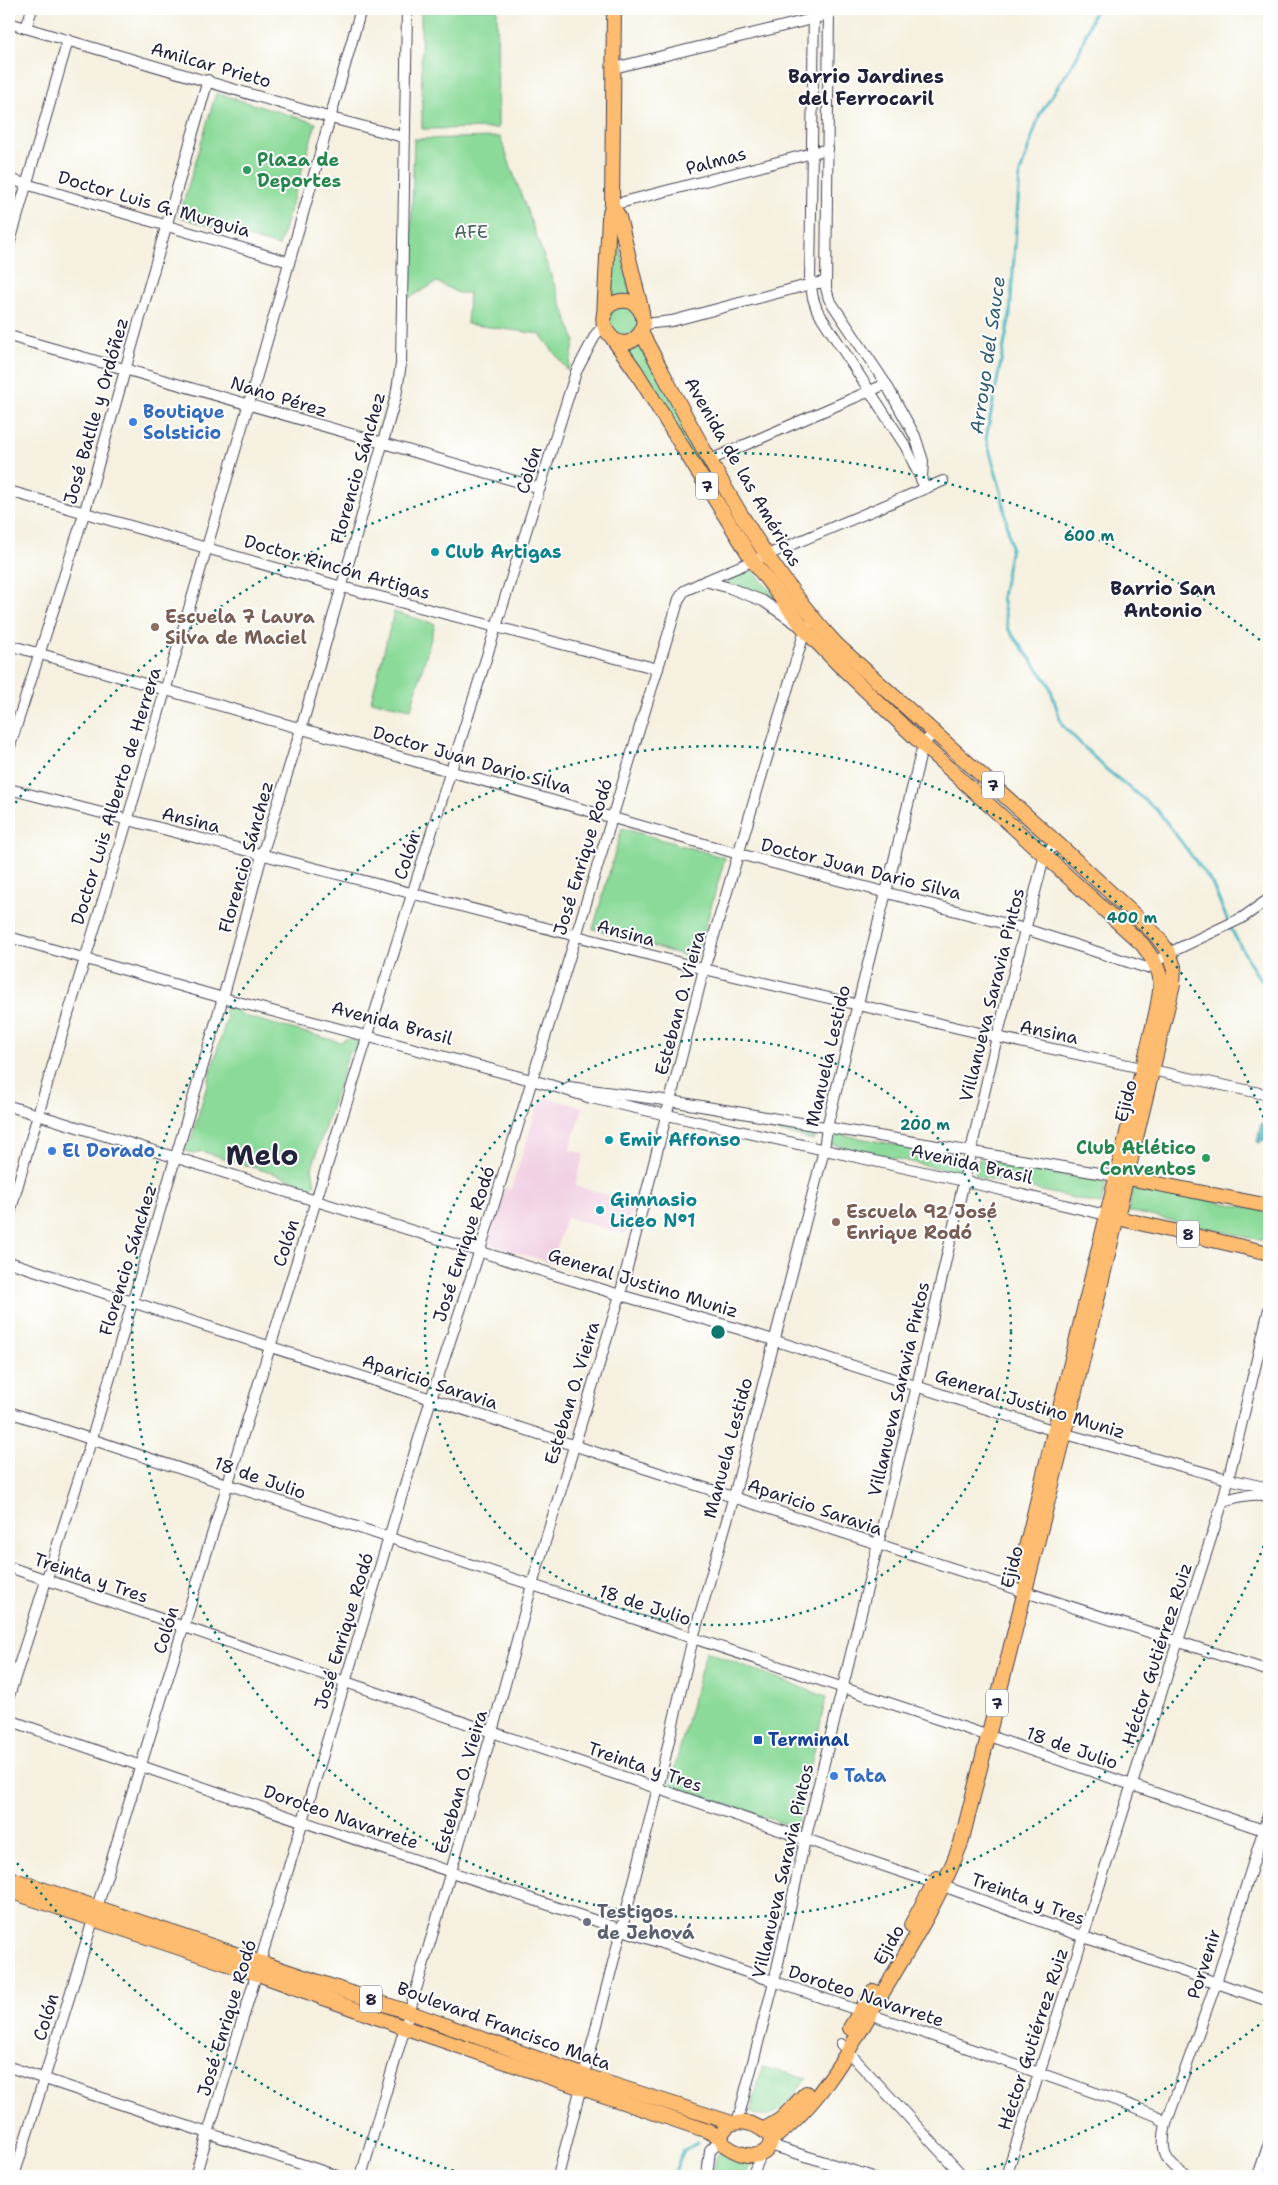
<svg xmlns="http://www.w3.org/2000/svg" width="1278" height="2185" font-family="'Shantell Sans',sans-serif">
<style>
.built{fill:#f1d0e3}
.green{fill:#8bda99;stroke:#567e6a}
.water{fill:#47b5c2;stroke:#346c7e}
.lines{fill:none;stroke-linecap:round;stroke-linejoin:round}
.stream{stroke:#47b5c2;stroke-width:3}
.minor-casing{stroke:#424154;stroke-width:12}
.major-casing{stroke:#424154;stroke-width:16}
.minor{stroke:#fff;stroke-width:10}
.major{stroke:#fdbc6f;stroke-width:14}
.ring{fill:none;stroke:#0f766e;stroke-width:2.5;stroke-dasharray:2.5 5}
.leisure-dot{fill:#2e9e5b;stroke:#fff;stroke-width:2}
.shop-dot{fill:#3f7fe0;stroke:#fff;stroke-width:2}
.culture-dot{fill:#0f9aa8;stroke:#fff;stroke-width:2}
.education-dot{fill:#8d6e63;stroke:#fff;stroke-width:2}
.transit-dot{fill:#1a4fb4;stroke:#fff;stroke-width:2}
.worship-dot{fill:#6b7280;stroke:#fff;stroke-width:2}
.labels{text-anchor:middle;stroke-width:4;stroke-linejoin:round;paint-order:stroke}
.shield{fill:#fff;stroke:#646476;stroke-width:1}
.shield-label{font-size:16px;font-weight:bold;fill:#22223b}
.street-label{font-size:18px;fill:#22223b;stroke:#fff}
.leisure-label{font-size:18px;font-weight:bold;fill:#27864d;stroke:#fff;text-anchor:start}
.park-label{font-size:18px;fill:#47625c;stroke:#fff}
.shop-label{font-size:18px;font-weight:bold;fill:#366cbe;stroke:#fff;text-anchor:start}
.culture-label{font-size:18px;font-weight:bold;fill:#0d838f;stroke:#fff;text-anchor:start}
.education-label{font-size:18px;font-weight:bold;fill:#785e54;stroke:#fff;text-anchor:start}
.transit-label{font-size:18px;font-weight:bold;fill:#164399;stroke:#fff;text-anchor:start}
.worship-label{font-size:18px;font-weight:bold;fill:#5b616d;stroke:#fff;text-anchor:start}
.neighbourhood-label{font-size:19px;font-weight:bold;fill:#22223b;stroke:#fff}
.water-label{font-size:19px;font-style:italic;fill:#315d71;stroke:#fff}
.town-label{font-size:28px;font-weight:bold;fill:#22223b;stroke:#fff}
.centre{fill:#0f766e;stroke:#fff;stroke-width:2.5}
.ring-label{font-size:15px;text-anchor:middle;font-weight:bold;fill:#0f766e;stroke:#fff;stroke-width:4;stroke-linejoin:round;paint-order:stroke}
</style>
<rect width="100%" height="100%" fill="#fff"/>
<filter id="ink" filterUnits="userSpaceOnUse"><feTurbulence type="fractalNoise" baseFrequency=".02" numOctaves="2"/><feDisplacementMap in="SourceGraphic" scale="10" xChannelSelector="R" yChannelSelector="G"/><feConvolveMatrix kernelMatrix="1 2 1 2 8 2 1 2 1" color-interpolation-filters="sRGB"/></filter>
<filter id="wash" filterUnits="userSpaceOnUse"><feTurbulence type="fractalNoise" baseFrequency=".0096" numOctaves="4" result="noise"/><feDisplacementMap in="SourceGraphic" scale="20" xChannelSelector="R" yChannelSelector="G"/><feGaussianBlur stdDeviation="1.12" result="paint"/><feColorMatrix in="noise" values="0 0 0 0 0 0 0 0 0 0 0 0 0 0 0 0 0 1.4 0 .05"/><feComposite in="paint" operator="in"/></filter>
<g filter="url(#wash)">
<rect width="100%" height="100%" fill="#f5f0df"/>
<path class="built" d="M541,1097L583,1107L569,1150L584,1154L575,1186L634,1202L625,1234L566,1217L552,1263L488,1244L505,1187L511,1189Z"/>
<g class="green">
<path d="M421,9H497L498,128L422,129Z"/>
<path d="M216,93L316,123L279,246L179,217Z"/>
<path d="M500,137L575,341L568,371L540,334L467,324L469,293H458L437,282L409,298L414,139Z"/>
<path d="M614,219L631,298L610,303Z"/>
<path d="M623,306L635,310L639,328L624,338L618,337L608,326L612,311Z"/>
<path d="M644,343L762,553L756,556L624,350L635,349Z"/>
<path d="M753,570L788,613L725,581Z"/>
<path d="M394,612L435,624L411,709L371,701Z"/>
<path d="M622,828L725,858L696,959L593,929Z"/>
<path d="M227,1006L236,1007L240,1015L340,1042L346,1039L356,1040L358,1042L355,1050L349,1052L312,1168L315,1185L310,1190L301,1188L297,1181L201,1151L193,1154L185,1151V1145L191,1140L227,1017L224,1013Z"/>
<path d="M682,1106L817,1130L814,1140L681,1110Z"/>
<path d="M832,1133L964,1157L961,1173L830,1144Z"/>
<path d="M979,1159L1106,1182L1101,1204L975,1176Z"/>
<path d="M1133,1187L1269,1211V1242L1128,1211Z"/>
<path d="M706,1651L826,1697L797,1828L670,1785Z"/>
<path d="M762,2067L807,2078C795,2093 774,2129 751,2112Z"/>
<path d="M719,2152L751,2164L745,2176H713L716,2158Z"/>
</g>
<path class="water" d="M1269,1123L1267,1141L1262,1140L1260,1143L1257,1142L1261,1124Z"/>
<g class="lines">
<g class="stream">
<path d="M1095,9L1078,55L1040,114L1020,173L1010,315L986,438L1001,491L1011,547L1002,597L1008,629L1049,684L1062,725L1106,769L1158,811L1212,883L1231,929L1255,972L1269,987"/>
<path d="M673,2176L684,2150L698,2143"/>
</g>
</g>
</g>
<g filter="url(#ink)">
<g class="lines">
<defs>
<g id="minor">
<path d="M814,9L810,281L813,298L817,310L906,447L925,488"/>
<path d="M829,9L826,288L829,299L886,384L915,436L923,461L922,477"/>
<path d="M9,23L331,118L403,137"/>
<path d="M26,28L32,9"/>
<path d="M614,68L820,17"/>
<path d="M9,179L289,262"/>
<path d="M612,205L828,149"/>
<path d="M9,245L68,40"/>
<path d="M644,324L672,321L811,284L826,282"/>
<path d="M9,336L540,488"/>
<path d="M710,460L886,384"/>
<path d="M9,491L342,587L658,669"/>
<path d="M705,581L730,588L763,601L798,625"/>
<path d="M9,645L739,854L1025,929L1147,968L1169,953L1242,918L1269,899"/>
<path d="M9,749L84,514L208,80"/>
<path d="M9,789L704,969L997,1037L1269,1095"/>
<path d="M9,937L223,998L550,1085L591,1098L964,1181L1106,1215"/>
<path d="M569,1087L671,1101L1116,1176"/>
<path d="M9,1106L620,1295L739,1329L1055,1431L1228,1479L1269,1488"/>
<path d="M9,1217C46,1080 90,946 130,811C209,544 286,277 361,9"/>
<path d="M9,1262C429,1399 849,1534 1269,1671"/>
<path d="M9,1412L989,1736L1269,1832"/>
<path d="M1223,1501C1239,1496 1253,1493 1269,1496"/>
<path d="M9,1567L943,1886L1084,1937L1269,2001"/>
<path d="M9,1696L92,1438L223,998L262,855L301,729L396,396L401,364L407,9"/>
<path d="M9,1720C383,1852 761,1973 1135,2107L1157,2116L1166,2124C1160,2150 1164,2165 1189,2176"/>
<path d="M841,2044L963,2176"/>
<path d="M9,2067L337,2176"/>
<path d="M737,2123L774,1982L805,1840L917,1386L997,1037L1045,854L1057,843"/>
<path d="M1166,2124L1216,1983L1269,1812"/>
<path d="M770,2145L870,2176"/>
<path d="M14,2176L270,1347L576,372L596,334L604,326"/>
<path d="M195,2176L431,1399L480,1250L679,599L684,591L705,581L943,481"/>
<path d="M361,2176L492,1732L532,1585L620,1295L704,969L805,630L808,626"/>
<path d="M558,2176L658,1788L693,1638L734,1496L824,1150L827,1127L923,745L934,732"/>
<path d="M707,2176L710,2150L721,2139"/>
<path d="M752,2176L761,2155"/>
<path d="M1006,2176L1223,1501L1269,1309"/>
<path d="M1258,2176L1269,2143"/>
</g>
<g id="major">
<path d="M612,205L619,217L642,312"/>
<path d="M604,317L609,218L612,205L614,9"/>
<path d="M641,332C618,366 582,309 620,301C638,298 648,317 641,332C699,440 753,554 837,645L1057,843L1155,934L1169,953L1174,967L1173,984L1065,1433L961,1843C942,1894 914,1940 886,1987C854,2041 823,2103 771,2140"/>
<path d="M613,339L635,370L753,561L805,630L836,662L923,745L1142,944C1164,974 1163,978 1156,1014L1021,1568"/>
<path d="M1118,1176L1269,1206"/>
<path d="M1109,1216L1269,1253"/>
<path d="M9,1878L411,2013L583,2075L732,2123"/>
<path d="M9,1891L258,1974L406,2028L705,2130C710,2132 715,2134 719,2137C722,2139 723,2144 726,2146C740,2156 768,2163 771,2140C766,2124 726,2111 721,2138"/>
<path d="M911,1925L937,1878"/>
<path d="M850,2028L873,1991"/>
<path d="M763,2130L781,2119L806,2093"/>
</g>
</defs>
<use href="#minor" class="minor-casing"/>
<use href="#major" class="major-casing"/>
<use href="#minor" class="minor"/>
<use href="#major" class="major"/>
</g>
</g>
<g class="ring">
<circle cx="718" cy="1332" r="293"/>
<path d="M1269 1532A586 586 0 1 1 1269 1132"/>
<path d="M1265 2020A879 879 0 0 1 968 2175M468 2175A879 879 0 0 1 11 1855M11 809A879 879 0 0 1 1265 644"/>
</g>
<g class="leisure-dot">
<circle cx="247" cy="170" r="5"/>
<circle cx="1206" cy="1158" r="5"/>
</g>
<g class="shop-dot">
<circle cx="133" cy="422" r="5"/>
<circle cx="52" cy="1151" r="5"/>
<circle cx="834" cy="1776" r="5"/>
</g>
<g class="culture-dot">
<circle cx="435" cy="552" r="5"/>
<circle cx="609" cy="1140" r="5"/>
<circle cx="600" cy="1210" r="5"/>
</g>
<g class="education-dot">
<circle cx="155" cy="627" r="5"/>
<circle cx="836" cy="1222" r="5"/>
</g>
<rect class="transit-dot" x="753" y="1735" width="10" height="10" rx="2.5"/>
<circle class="worship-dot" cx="587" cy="1922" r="5"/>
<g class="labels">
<g class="shield">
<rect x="696" y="472.5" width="22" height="27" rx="4"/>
<rect x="982" y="771.5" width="22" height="27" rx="4"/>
<rect x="1177" y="1220.5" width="22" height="27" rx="4"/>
<rect x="986" y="1689.5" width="22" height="27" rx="4"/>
<rect x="360" y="1985.5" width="22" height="27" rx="4"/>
</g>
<g class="shield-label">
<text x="707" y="492">7</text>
<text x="993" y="791">7</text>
<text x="1188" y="1240">8</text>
<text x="997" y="1709">7</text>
<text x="371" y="2005">8</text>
</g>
<g class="street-label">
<text transform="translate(211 65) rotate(16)" y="6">Amilcar Prieto</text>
<text transform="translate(716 161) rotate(-15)" y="6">Palmas</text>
<text transform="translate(154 204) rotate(16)" y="6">Doctor Luis G. Murguia</text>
<text transform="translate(279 397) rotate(17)" y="6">Nano Pérez</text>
<text transform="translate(96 411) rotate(-74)" y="6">José Batlle y Ordóñez</text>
<text transform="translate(358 468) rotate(-74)" y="6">Florencio Sánchez</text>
<text transform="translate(529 470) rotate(-73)" y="6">Colón</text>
<text transform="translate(743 472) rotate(60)" y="6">Avenida de las Américas</text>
<text transform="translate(337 567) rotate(16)" y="6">Doctor Rincón Artigas</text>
<text transform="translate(472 760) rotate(16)" y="6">Doctor Juan Dario Silva</text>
<text transform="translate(116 796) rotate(-73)" y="6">Doctor Luis Alberto de Herrera</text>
<text transform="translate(191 820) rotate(14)" y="6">Ansina</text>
<text transform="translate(407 856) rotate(-72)" y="6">Colón</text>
<text transform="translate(246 857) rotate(-74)" y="6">Florencio Sánchez</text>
<text transform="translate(583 857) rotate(-73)" y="6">José Enrique Rodó</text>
<text transform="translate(861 869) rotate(14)" y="6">Doctor Juan Dario Silva</text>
<text transform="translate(626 933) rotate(15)" y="6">Ansina</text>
<text transform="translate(992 995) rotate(-76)" y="6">Villanueva Saravia Pintos</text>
<text transform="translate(680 1003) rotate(-75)" y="6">Esteban O. Vieira</text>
<text transform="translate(392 1023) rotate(15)" y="6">Avenida Brasil</text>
<text transform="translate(1049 1032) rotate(12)" y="6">Ansina</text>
<text transform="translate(828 1056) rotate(-77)" y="6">Manuela Lestido</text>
<text transform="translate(1126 1101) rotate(-76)" y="6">Ejido</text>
<text transform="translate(972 1164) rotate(13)" y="6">Avenida Brasil</text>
<text transform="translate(286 1243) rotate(-72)" y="6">Colón</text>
<text transform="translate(464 1244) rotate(-72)" y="6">José Enrique Rodó</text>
<text transform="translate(128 1260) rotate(-73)" y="6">Florencio Sánchez</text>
<text transform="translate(643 1283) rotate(17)" y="6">General Justino Muniz</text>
<text transform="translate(430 1382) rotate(18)" y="6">Aparicio Saravia</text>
<text transform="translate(899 1389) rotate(-77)" y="6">Villanueva Saravia Pintos</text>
<text transform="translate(572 1393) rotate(-73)" y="6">Esteban O. Vieira</text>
<text transform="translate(1030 1404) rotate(17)" y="6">General Justino Muniz</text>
<text transform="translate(728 1448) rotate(-75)" y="6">Manuela Lestido</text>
<text transform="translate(260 1478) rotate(19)" y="6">18 de Julio</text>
<text transform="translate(815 1507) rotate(19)" y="6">Aparicio Saravia</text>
<text transform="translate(1012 1567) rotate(-76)" y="6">Ejido</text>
<text transform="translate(91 1578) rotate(19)" y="6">Treinta y Tres</text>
<text transform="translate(645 1605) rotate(18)" y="6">18 de Julio</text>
<text transform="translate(166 1630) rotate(-73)" y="6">Colón</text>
<text transform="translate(344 1631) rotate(-73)" y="6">José Enrique Rodó</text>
<text transform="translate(1157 1654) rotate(-72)" y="6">Héctor Gutiérrez Ruiz</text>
<text transform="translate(1072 1748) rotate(19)" y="6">18 de Julio</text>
<text transform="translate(645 1767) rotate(19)" y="6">Treinta y Tres</text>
<text transform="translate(461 1782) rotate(-74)" y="6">Esteban O. Vieira</text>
<text transform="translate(341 1817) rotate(19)" y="6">Doroteo Navarrete</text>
<text transform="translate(783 1871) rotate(-77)" y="6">Villanueva Saravia Pintos</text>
<text transform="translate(1028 1899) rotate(20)" y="6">Treinta y Tres</text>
<text transform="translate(889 1945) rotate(-60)" y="6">Ejido</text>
<text transform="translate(1204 1964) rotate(-72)" y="6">Porvenir</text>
<text transform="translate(866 1996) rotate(18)" y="6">Doroteo Navarrete</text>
<text transform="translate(46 2017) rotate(-73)" y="6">Colón</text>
<text transform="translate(227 2018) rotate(-73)" y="6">José Enrique Rodó</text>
<text transform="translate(504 2026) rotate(20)" y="6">Boulevard Francisco Mata</text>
<text transform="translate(1033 2039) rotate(-72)" y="6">Héctor Gutiérrez Ruiz</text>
</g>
<g class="leisure-label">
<text x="257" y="166">Plaza de<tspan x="257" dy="21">Deportes</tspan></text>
<text x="1196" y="1154" text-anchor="end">Club Atlético<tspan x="1196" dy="21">Conventos</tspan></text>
</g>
<g class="park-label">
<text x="471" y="238">AFE</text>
</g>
<g class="shop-label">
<text x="143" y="418">Boutique<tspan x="143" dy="21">Solsticio</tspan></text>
<text x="62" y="1157">El Dorado</text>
<text x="844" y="1782">Tata</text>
</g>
<g class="culture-label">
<text x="445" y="558">Club Artigas</text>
<text x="619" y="1146">Emir Affonso</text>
<text x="610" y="1206">Gimnasio<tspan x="610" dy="21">Liceo Nº1</tspan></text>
</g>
<g class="education-label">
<text x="165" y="623">Escuela 7 Laura<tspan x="165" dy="21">Silva de Maciel</tspan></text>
<text x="846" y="1218">Escuela 92 José<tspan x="846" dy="21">Enrique Rodó</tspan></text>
</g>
<g class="transit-label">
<text x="768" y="1746">Terminal</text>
</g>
<g class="worship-label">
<text x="597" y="1918">Testigos<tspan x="597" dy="21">de Jehová</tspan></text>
</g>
<g class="neighbourhood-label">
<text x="866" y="83">Barrio Jardines<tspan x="866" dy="22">del Ferrocaril</tspan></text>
<text x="1163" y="595">Barrio San<tspan x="1163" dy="22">Antonio</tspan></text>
</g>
<g class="water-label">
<text transform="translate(987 355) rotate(-82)" y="7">Arroyo del Sauce</text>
</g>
<g class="town-label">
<text x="262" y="1165">Melo</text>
</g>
</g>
<circle cx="718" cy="1332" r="8" class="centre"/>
<g class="ring-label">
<text x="1089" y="541">600 m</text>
<text x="1132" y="923">400 m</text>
<text x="925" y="1130">200 m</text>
</g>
<rect width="1278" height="2185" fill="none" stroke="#fff" stroke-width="30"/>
</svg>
